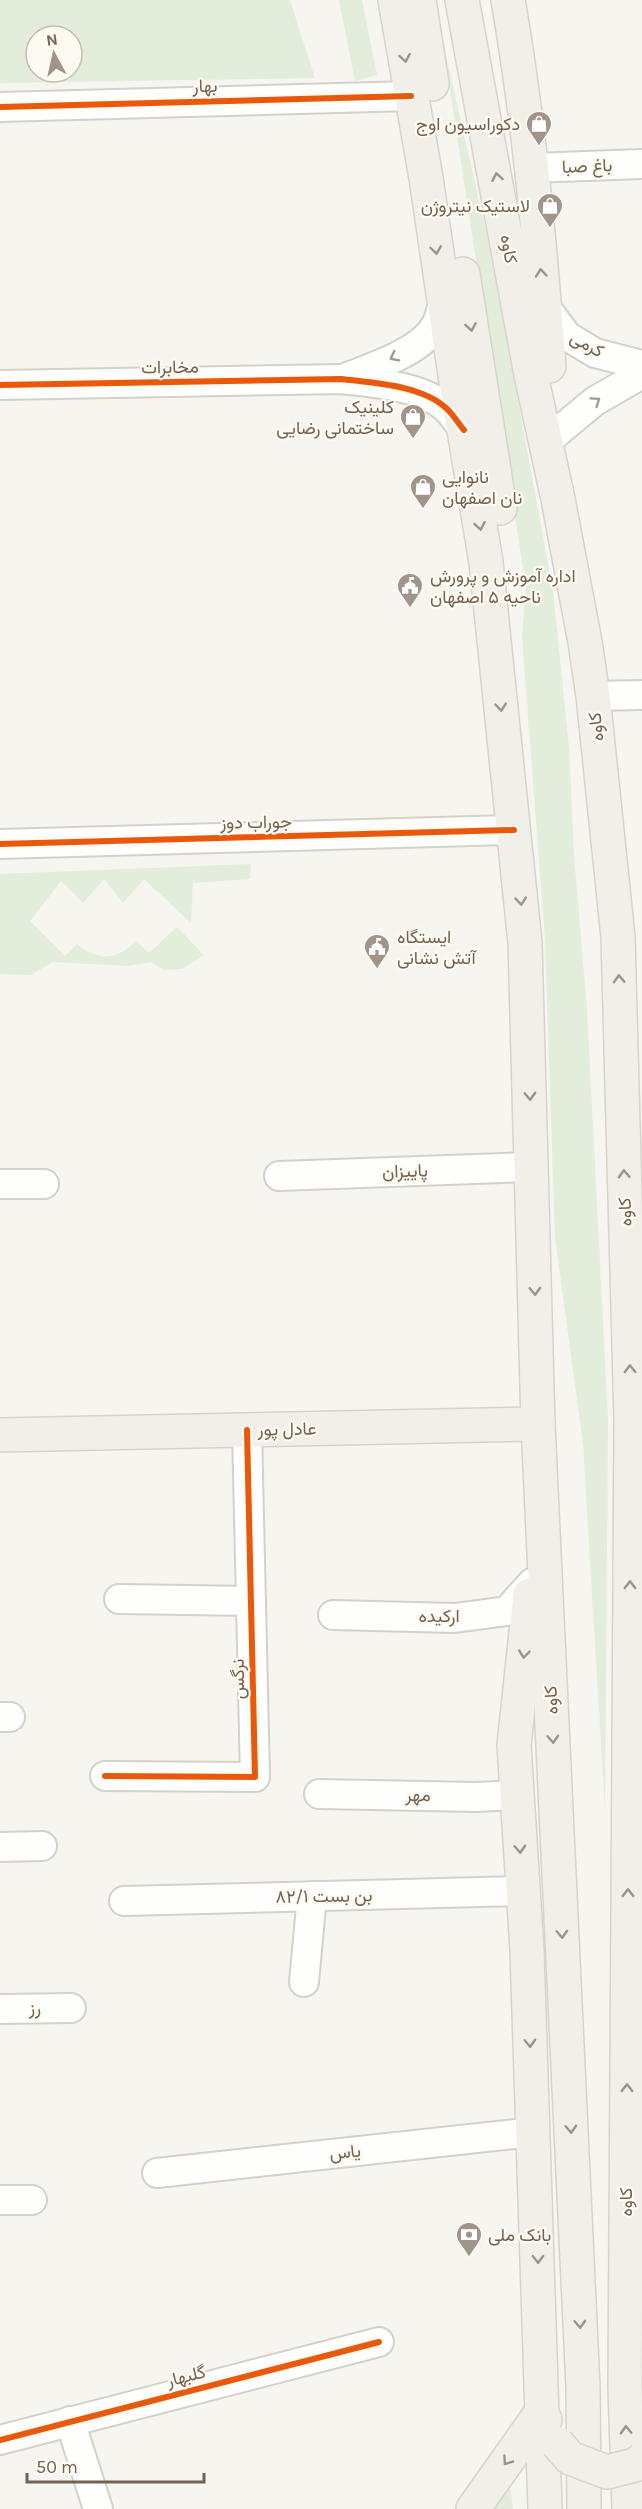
<svg xmlns="http://www.w3.org/2000/svg" width="642" height="2509" font-family="Karla,Vazirmatn,sans-serif">
<style>
.green{fill:#e3eddc;fill-rule:evenodd}
.lines{fill:none;stroke-linecap:round;stroke-linejoin:round}
.minor-casing{stroke:#d4d1ca;stroke-width:32}
.major-casing{stroke:#d8d2cd;stroke-width:36}
.minor{stroke:#fefefd;stroke-width:28}
.major{stroke:#f1efe8;stroke-width:33}
.major-bridge-casing{stroke:#d8d2cd;stroke-width:36;stroke-linecap:butt}
.major-bridge{stroke:#f1efe8;stroke-width:33}
.cycleway-casing{stroke:#fdfaf2;stroke-width:10}
.cycleway{stroke:#e8590c;stroke-width:6}
.oneway{stroke:#9f9386}
.oneway2{stroke:#a4998d}
.labels{text-anchor:middle;stroke-width:4.5;stroke-linejoin:round;paint-order:stroke}
.street-label{font-size:18px;fill:#736251;stroke:#fdfaf2}
.poi-label{font-size:18px;fill:#736251;stroke:#fdfaf2;text-anchor:start}
</style>
<rect width="100%" height="100%" fill="#f6f5f0"/>
<g class="green">
<path d="M0,0H290L315,78L0,83ZM36,36H72V72H36Z"/>
<path d="M339,0H362L377,75L355,81Z"/>
<path d="M442,38L490,249L553,591L569,748L574,855L587,1010L608,1420L605,1809L583,1444L555,1237L545,940L522,636L526,588Z"/>
<path d="M251,864L250,879L193,883L191,923L144,879L123,903L104,879L83,903L61,881L30,921L65,956L77,944C98,961 116,961 136,941L149,953L177,927L204,955L182,969L165,970L151,962L127,966L53,962L30,975L0,974V874Z"/>
<path d="M509,2476L513,2509H488Z"/>
</g>
<g class="lines">
<defs>
<g id="minor">
<path d="M0,107L411,96"/>
<path d="M532,168L642,164"/>
<path d="M544,305L567,336L595,353L642,365"/>
<path d="M345,378C372,367 423,352 437,323C440,317 441,308 444,301"/>
<path d="M0,385L341,379C373,383 421,385 446,408C453,414 458,423 464,430"/>
<path d="M554,435L595,401L642,374"/>
<path d="M593,696L642,695"/>
<path d="M0,844L514,830"/>
<path d="M279,1176L532,1167"/>
<path d="M0,1184H44"/>
<path d="M119,1599L251,1601"/>
<path d="M333,1615L455,1618L507,1611L532,1583"/>
<path d="M0,1717H10"/>
<path d="M105,1776L255,1777L247,1430"/>
<path d="M319,1794L476,1797L517,1795"/>
<path d="M0,1847L42,1846"/>
<path d="M124,1901L523,1891"/>
<path d="M304,1982L312,1896"/>
<path d="M0,2009L71,2008"/>
<path d="M157,2173L533,2132"/>
<path d="M0,2200H32"/>
<path d="M70,2421L98,2509"/>
<path d="M0,2440L379,2342"/>
</g>
<g id="major">
<path d="M395,0L426,178L456,382L486,562L525,943L538,1424L583,2387L584,2509"/>
<path d="M419,0L432,84"/>
<path d="M462,0L531,375L558,499L585,642L593,696L618,937L631,1420L625,2388L629,2509"/>
<path d="M508,0C529,121 540,243 549,366"/>
<path d="M463,274L500,508"/>
<path d="M0,1435L538,1424"/>
<path d="M530,1595L514,1745L527,1951L545,2509"/>
<path d="M473,2509L541,2413L545,2420"/>
</g>
</defs>
<use href="#minor" class="minor-casing"/>
<use href="#major" class="major-casing"/>
<use href="#minor" class="minor"/>
<use href="#major" class="major"/>
<defs>
<path id="major-bridge" d="M557,2443L570,2458L607,2472L635,2465L642,2460"/>
</defs>
<use href="#major-bridge" class="major-bridge-casing"/>
<use href="#major-bridge" class="major-bridge"/>
<defs>
<g id="cycleway">
<path d="M0,107L411,96"/>
<path d="M0,385L341,379C373,383 421,385 446,408C453,414 458,423 464,430"/>
<path d="M0,844L514,830"/>
<path d="M105,1776L255,1777L247,1430"/>
<path d="M0,2440L379,2342"/>
</g>
</defs>
<use href="#cycleway" class="cycleway-casing"/>
<use href="#cycleway" class="cycleway"/>
</g>
<defs><path id="oneway-chevron" d="M-2-3.5L2.5 0L-2 3.5" fill="none" stroke-width="1.6" stroke-linecap="round" stroke-linejoin="round" transform="scale(1.5)"/></defs>
<g class="oneway">
<use href="#oneway-chevron" transform="translate(405 58) rotate(80)"/>
<use href="#oneway-chevron" transform="translate(497 177) rotate(-100)"/>
<use href="#oneway-chevron" transform="translate(436 250) rotate(82)"/>
<use href="#oneway-chevron" transform="translate(541 273) rotate(-95)"/>
<use href="#oneway-chevron" transform="translate(471 327) rotate(81)"/>
<use href="#oneway-chevron" transform="translate(480 526) rotate(80)"/>
<use href="#oneway-chevron" transform="translate(501 707) rotate(84)"/>
<use href="#oneway-chevron" transform="translate(521 901) rotate(84)"/>
<use href="#oneway-chevron" transform="translate(619 979) rotate(-92)"/>
<use href="#oneway-chevron" transform="translate(530 1096) rotate(88)"/>
<use href="#oneway-chevron" transform="translate(624 1174) rotate(-92)"/>
<use href="#oneway-chevron" transform="translate(535 1291) rotate(88)"/>
<use href="#oneway-chevron" transform="translate(630 1369) rotate(-91)"/>
<use href="#oneway-chevron" transform="translate(630 1585) rotate(-90)"/>
<use href="#oneway-chevron" transform="translate(524 1654) rotate(96)"/>
<use href="#oneway-chevron" transform="translate(553 1739) rotate(87)"/>
<use href="#oneway-chevron" transform="translate(520 1849) rotate(87)"/>
<use href="#oneway-chevron" transform="translate(628 1893) rotate(-90)"/>
<use href="#oneway-chevron" transform="translate(562 1934) rotate(87)"/>
<use href="#oneway-chevron" transform="translate(530 2043) rotate(88)"/>
<use href="#oneway-chevron" transform="translate(627 2088) rotate(-90)"/>
<use href="#oneway-chevron" transform="translate(571 2129) rotate(87)"/>
<use href="#oneway-chevron" transform="translate(538 2259) rotate(89)"/>
<use href="#oneway-chevron" transform="translate(580 2324) rotate(87)"/>
<use href="#oneway-chevron" transform="translate(626 2430) rotate(-92)"/>
<use href="#oneway-chevron" transform="translate(507 2461) rotate(125)"/>
</g>
<g class="oneway2">
<use href="#oneway-chevron" transform="translate(394 357) rotate(153)"/>
<use href="#oneway-chevron" transform="translate(596 401) rotate(-35)"/>
</g>
<defs>
<symbol id="shop-pin" viewBox="-11 -11 22 30"><path d="M0 17L-7.5 6A9.5 9.5 0 1 1 7.5 6Z" fill="#a19589" stroke="#fdfaf2"/><path d="M-5-2.5h2.3a2.7 3.5 0 0 1 5.4 0H5L5.5 6h-11ZM-1.5-2.5h3a1.5 2.3 0 0 0-3 0Z" fill="#fff"/></symbol>
<symbol id="civic-pin" viewBox="-11 -11 22 30"><path d="M0 17L-7.5 6A9.5 9.5 0 1 1 7.5 6Z" fill="#a19589" stroke="#fdfaf2"/><path d="M-.6-6.5H3V-4.5H.6V-3L4-1V1h2V6H-6V1h2V-1L-.6-3ZM-1.2 2.5V6h2.4V2.5Z" fill="#fff"/></symbol>
<symbol id="bank-pin" viewBox="-11 -11 22 30"><path d="M0 17L-7.5 6A9.5 9.5 0 1 1 7.5 6Z" fill="#a19589" stroke="#fdfaf2"/><path d="M-6-4H6V4H-6ZM0-2.3a2.3 2.3 0 1 0 0 4.6a2.3 2.3 0 1 0 0-4.6Z" fill="#fff"/></symbol>
</defs>
<g fill-rule="evenodd">
<use href="#shop-pin" x="524" y="109" width="30" height="40"/>
<use href="#shop-pin" x="535" y="191" width="30" height="40"/>
<use href="#shop-pin" x="398" y="402" width="30" height="40"/>
<use href="#shop-pin" x="408" y="472" width="30" height="40"/>
<use href="#civic-pin" x="395" y="571" width="30" height="40"/>
<use href="#civic-pin" x="362" y="932" width="30" height="40"/>
<use href="#bank-pin" x="454" y="2220" width="30" height="40"/>
</g>
<g class="labels">
<g class="street-label">
<text transform="translate(205 86) rotate(-1)" y="6">بهار</text>
<text transform="translate(587 166) rotate(-2)" y="6">باغ صبا</text>
<text transform="translate(509 249) rotate(80)" y="6">کاوه</text>
<text transform="translate(587 344) rotate(29)" y="6">کرمی</text>
<text transform="translate(170 367) rotate(-1)" y="6">مخابرات</text>
<text transform="translate(596 727) rotate(-96)" y="6">کاوه</text>
<text transform="translate(256 822) rotate(-1)" y="6">جوراب دوز</text>
<text transform="translate(405 1171) rotate(-2)" y="6">پاییزان</text>
<text transform="translate(625 1212) rotate(-92)" y="6">کاوه</text>
<text transform="translate(287 1429) rotate(-1)" y="6">عادل پور</text>
<text x="439" y="1622">ارکیده</text>
<text transform="translate(238 1679) rotate(-91)" y="6">نرگس</text>
<text transform="translate(551 1700) rotate(-93)" y="6">کاوه</text>
<text transform="translate(418 1795) rotate(1)" y="6">مهر</text>
<text transform="translate(324 1896) rotate(-1)" y="6">بن بست ۸۲/۱</text>
<text transform="translate(35 2008) rotate(-1)" y="6">رز</text>
<text transform="translate(345 2152) rotate(-6)" y="6">یاس</text>
<text transform="translate(626 2202) rotate(-90)" y="6">کاوه</text>
<text transform="translate(186 2376) rotate(-14)" y="6">گلبهار</text>
</g>
<g class="poi-label">
<text x="520" y="130" text-anchor="end">دکوراسیون اوج</text>
<text x="530" y="212" text-anchor="end">لاستیک نیتروژن</text>
<text x="394" y="413" text-anchor="end">کلینیک<tspan x="394" dy="21">ساختمانی رضایی</tspan></text>
<text x="442" y="483">نانوایی<tspan x="442" dy="21">نان اصفهان</tspan></text>
<text x="430" y="582">اداره آموزش و پرورش<tspan x="430" dy="21">ناحیه ۵ اصفهان</tspan></text>
<text x="397" y="943">ایستگاه<tspan x="397" dy="21">آتش نشانی</tspan></text>
<text x="488" y="2241">بانک ملی</text>
</g>
</g>
<g transform="translate(54 54) rotate(352)"><circle r="28" fill="#fdfaf2" stroke="#c6bdb2" stroke-width="1.5"/>
<path d="M0-4.5L10 22L0 15L-10 22Z" fill="#a19589"/>
<text y="-9" font-size="16" font-weight="bold" text-anchor="middle" fill="#736251">N</text>
</g>
<path d="M27 2473v9h177v-9" fill="none" stroke="#736251" stroke-width="3"/>
<text x="36" y="2473" font-size="18" fill="#736251" stroke="#fdfaf2" stroke-width="4.5" paint-order="stroke">50 m</text>
</svg>
